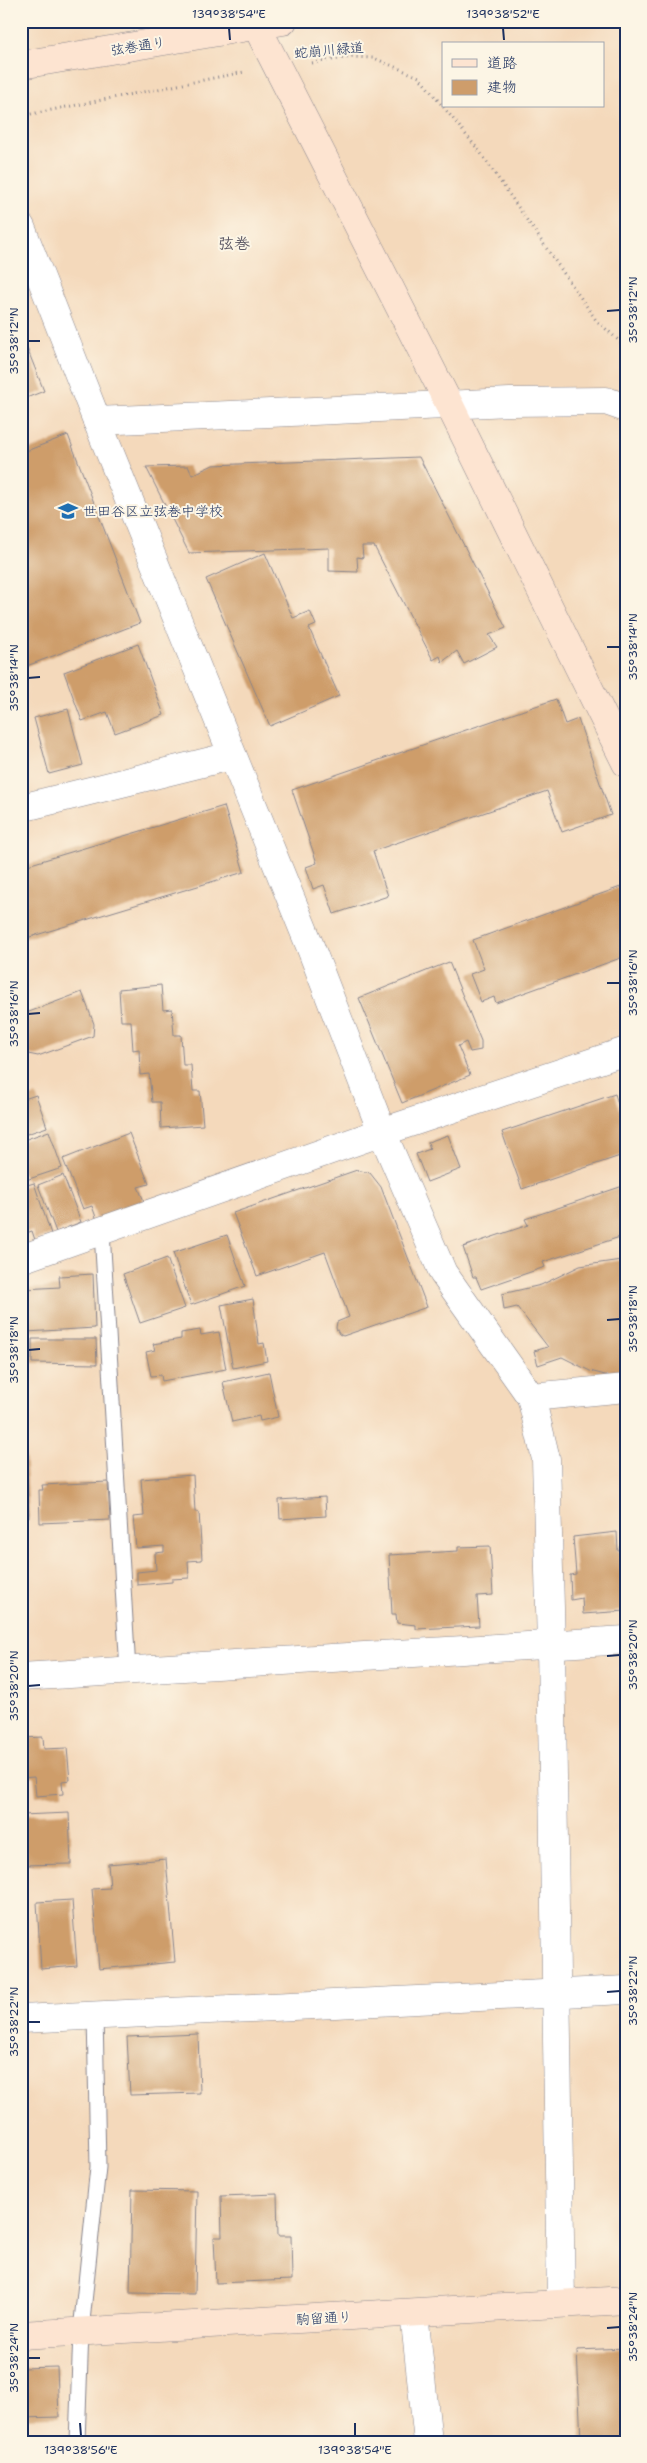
<svg xmlns="http://www.w3.org/2000/svg" width="647" height="2463" font-family="'Shantell Sans','Klee One',sans-serif">
<style>
.building{fill:#ce9d6b}
.lines{fill:none;stroke-linecap:round;stroke-linejoin:round}
.lane-casing{stroke:#88848c;stroke-width:17}
.street-casing{stroke:#88848c;stroke-width:29}
.secondary-casing{stroke:#88848c;stroke-width:29}
.path{stroke:#88848c;stroke-width:3;stroke-dasharray:1 4;stroke-linecap:butt}
.lane{stroke:#fff;stroke-width:15}
.street{stroke:#fff;stroke-width:28}
.secondary{stroke:#fde4d1;stroke-width:28}
.ticks{fill:none;stroke:#1b2f5e;stroke-width:2}
.labels{text-anchor:middle;stroke-width:4;stroke-linejoin:round;paint-order:stroke}
.street-label{font-size:14px;fill:#1b2f5e;stroke:#fcf5e5}
.poi-label{font-size:14px;fill:#1b2f5e;stroke:#fcf5e5;text-anchor:start}
.quarter-label{font-size:16px;font-weight:bold;fill:#5a5663;stroke:#fcf5e5}
.neatline{fill:none;stroke:#1b2f5e;stroke-width:2}
.ticks-label{font-size:12px;text-anchor:middle;fill:#1b2f5e}
</style>
<rect width="100%" height="100%" fill="#fcf5e5"/>
<filter id="ink" filterUnits="userSpaceOnUse"><feTurbulence type="fractalNoise" baseFrequency=".02" numOctaves="2"/><feDisplacementMap in="SourceGraphic" scale="10" xChannelSelector="R" yChannelSelector="G"/><feConvolveMatrix kernelMatrix="1 2 1 2 8 2 1 2 1" color-interpolation-filters="sRGB"/></filter>
<filter id="wash" filterUnits="userSpaceOnUse"><feTurbulence type="fractalNoise" baseFrequency=".0096" numOctaves="4" result="noise"/><feDisplacementMap in="SourceGraphic" scale="20" xChannelSelector="R" yChannelSelector="G"/><feGaussianBlur stdDeviation="1.12" result="paint"/><feColorMatrix in="noise" values="0 0 0 0 0 0 0 0 0 0 0 0 0 0 0 0 0 1.4 0 .05"/><feComposite in="paint" operator="in"/></filter>
<g filter="url(#wash)">
<rect width="100%" height="100%" fill="#f4d9bb"/>
<g id="blocks">
<g class="building">
<path d="M21,333L44,391L21,400Z"/>
<path d="M68,435L140,623L24,667L21,660V453Z"/>
<path d="M419,457L506,628L489,635L497,647L464,664L457,651L442,662L440,656L433,660L374,546H362L363,558L357,557L358,572L329,571V548L189,553L146,467L188,466L192,475L213,465Z"/>
<path d="M265,553L293,618L310,611L316,625L309,628L339,696L270,726L206,579Z"/>
<path d="M138,644L164,715L115,733L107,712L82,721L64,672Z"/>
<path d="M556,699L565,724L578,719L611,815L562,832L547,791L373,851L388,896L334,914L324,885L313,889L306,867L317,863L292,790Z"/>
<path d="M68,709L83,765L49,774L34,718Z"/>
<path d="M224,806L244,872L23,939L21,867Z"/>
<path d="M626,885V956L496,1003L494,997L481,1002L470,974L484,969L473,940Z"/>
<path d="M449,962L481,1041V1050L470,1052L466,1042L458,1046L470,1075L402,1103L359,998Z"/>
<path d="M161,985L163,1010L172,1009L174,1035H181L183,1065H191L193,1091H200L203,1125L161,1128L160,1102H152L149,1074L140,1075L139,1049L133,1050L131,1021H121L119,989Z"/>
<path d="M82,992L94,1024L93,1036L38,1056L28,1054L21,1035V1015Z"/>
<path d="M615,1094L624,1122H626V1154L522,1189L502,1132Z"/>
<path d="M36,1095L47,1127L21,1136V1100Z"/>
<path d="M49,1131L62,1168L26,1180L21,1169V1141Z"/>
<path d="M129,1133L149,1184L138,1187L144,1201L97,1220L92,1206L83,1209L63,1159Z"/>
<path d="M448,1135L461,1169L427,1182L416,1154L430,1149L428,1142Z"/>
<path d="M357,1170L370,1173L381,1187L427,1307L343,1336L339,1334L336,1328L337,1322L349,1317L325,1252L257,1276L233,1213Z"/>
<path d="M63,1175L81,1222L56,1232L38,1185Z"/>
<path d="M34,1183L51,1234L35,1240L32,1231L23,1234L21,1228V1187Z"/>
<path d="M626,1185V1235L543,1262L545,1267L481,1289L476,1277H473L463,1247L528,1225L525,1219Z"/>
<path d="M227,1235L245,1286L191,1305L173,1253Z"/>
<path d="M167,1258L185,1308L140,1323L123,1274Z"/>
<path d="M621,1260L626,1276V1377L609,1376L590,1371L562,1357L538,1365L534,1351L548,1347L517,1307L504,1310L502,1294L541,1285L580,1266Z"/>
<path d="M93,1274L95,1328L26,1332L24,1289L60,1287L59,1276Z"/>
<path d="M253,1299L259,1344L264,1343L267,1361L233,1368L221,1305Z"/>
<path d="M200,1330L201,1335L219,1332L226,1369L162,1381L161,1375L151,1376L146,1352L155,1350L153,1344L181,1339V1333Z"/>
<path d="M32,1339H96L97,1364L32,1363Z"/>
<path d="M269,1372L278,1417L260,1421L259,1416L232,1422L223,1382Z"/>
<path d="M21,1447H25L29,1518H21Z"/>
<path d="M193,1475L195,1512H199L202,1560L188,1561L189,1578L172,1579V1582L137,1585V1572L156,1570L155,1553L164,1552V1546L136,1548L133,1517L144,1516L141,1479Z"/>
<path d="M108,1482L110,1520L40,1523L39,1490H43L42,1485Z"/>
<path d="M325,1497L326,1516L280,1519L279,1500Z"/>
<path d="M617,1532L618,1551L626,1550V1611L583,1614L582,1598L571,1600L570,1575L576,1574L573,1537Z"/>
<path d="M490,1546L493,1595L477,1596L479,1626L416,1629V1625L397,1623L396,1614H392L389,1555L458,1551V1547Z"/>
<path d="M43,1737L44,1749L67,1748L70,1780L62,1781L63,1794L36,1796L34,1777L21,1778V1738Z"/>
<path d="M69,1813L71,1864L21,1865V1815Z"/>
<path d="M166,1859L175,1962L99,1969L92,1889L110,1888L108,1864Z"/>
<path d="M72,1900L77,1966L41,1969L37,1902Z"/>
<path d="M198,2034L200,2093L130,2095L127,2037Z"/>
<path d="M132,2190L197,2191L195,2294L130,2293Z"/>
<path d="M277,2194L278,2236H291L292,2280L216,2283L214,2237H222L221,2196Z"/>
<path d="M626,2348V2442H581L577,2350Z"/>
<path d="M57,2367L59,2417L21,2418V2368Z"/>
</g>
</g>
</g>
<g filter="url(#ink)">
<use href="#blocks" fill-opacity="0" stroke="#88848c" stroke-width="1"/>
<g class="lines">
<defs>
<g id="lane">
<path d="M102,1232L128,1671"/>
<path d="M77,2442L81,2331L98,2167L95,2014"/>
</g>
<g id="street">
<path d="M21,227L97,421L310,946L382,1132L443,1273L531,1397L546,1459L551,1645L561,2303"/>
<path d="M97,421L510,402L606,401L626,408"/>
<path d="M21,808L231,756"/>
<path d="M21,1259L382,1132L626,1051"/>
<path d="M531,1397L626,1388"/>
<path d="M21,1677L626,1640"/>
<path d="M21,2019L626,1990"/>
<path d="M414,2313L428,2442"/>
</g>
<g id="secondary">
<path d="M254,21L449,404L626,763"/>
<path d="M21,65L283,21"/>
<path d="M21,2335L626,2300"/>
</g>
</defs>
<use href="#lane" class="lane-casing"/>
<use href="#street" class="street-casing"/>
<use href="#secondary" class="secondary-casing"/>
<g class="path">
<path d="M312,63L352,57L374,58L419,77L480,152L596,320L626,347"/>
<path d="M21,116L244,72"/>
</g>
<use href="#lane" class="lane"/>
<use href="#street" class="street"/>
<use href="#secondary" class="secondary"/>
</g>
</g>
<path class="ticks" d="M229,28L230,40M503,28L504,40M607,311L620,310M28,341H40M607,647H620M28,678L40,677M607,983H620M28,1014L40,1013M607,1320L620,1319M28,1350L40,1349M607,1656L620,1655M28,1686L40,1685M607,1992L620,1991M28,2022H40M607,2328L620,2327M28,2358H40M80,2423L81,2436M355,2423V2436"/>
<defs>
<symbol id="school-bare" viewBox="-9 -9 18 18"><path d="M0-5L7-2L0 1L-7-2ZM-4 1L0 2.5L4 1V4Q0 6-4 4Z" fill="#1f6fb2" stroke="#fcf5e5" stroke-width="2.5" paint-order="stroke"/></symbol>
</defs>
<g fill-rule="evenodd">
<use href="#school-bare" x="54" y="497" width="28" height="28"/>
</g>
<g class="labels">
<g class="street-label">
<text transform="translate(138 46) rotate(-9)" y="5">弦巻通り</text>
<text transform="translate(329 50) rotate(-5)" y="5">蛇崩川緑道</text>
<text transform="translate(324 2318) rotate(-3)" y="5">駒留通り</text>
</g>
<g class="poi-label">
<text x="83" y="516">世田谷区立弦巻中学校</text>
</g>
<g class="quarter-label">
<text x="234" y="249">弦巻</text>
</g>
</g>
<rect width="647" height="2463" fill="none" stroke="#fcf5e5" stroke-width="55"/>
<rect x="442" y="42" width="162" height="65" fill="#fcf5e5" stroke="#a2a6af"/>
<rect x="452" y="59" width="25" height="8" fill="#fde4d1" stroke="#a2a6af"/>
<text x="487" y="68" font-size="15" fill="#1b2f5e">道路</text>
<rect x="452" y="80" width="25" height="15" fill="#ce9d6b" stroke="#a2a6af"/>
<text x="487" y="92" font-size="15" fill="#1b2f5e">建物</text>
<rect x="28" y="28" width="592" height="2408" class="neatline"/>
<g class="ticks-label">
<text x="229" y="18">139°38'54"E</text>
<text x="503" y="18">139°38'52"E</text>
<text transform="translate(633 310) rotate(-90)" y="4">35°38'12"N</text>
<text transform="translate(14 341) rotate(-90)" y="4">35°38'12"N</text>
<text transform="translate(633 647) rotate(-90)" y="4">35°38'14"N</text>
<text transform="translate(14 678) rotate(-90)" y="4">35°38'14"N</text>
<text transform="translate(633 983) rotate(-90)" y="4">35°38'16"N</text>
<text transform="translate(14 1014) rotate(-90)" y="4">35°38'16"N</text>
<text transform="translate(633 1319) rotate(-90)" y="4">35°38'18"N</text>
<text transform="translate(14 1350) rotate(-90)" y="4">35°38'18"N</text>
<text transform="translate(633 1655) rotate(-90)" y="4">35°38'20"N</text>
<text transform="translate(14 1686) rotate(-90)" y="4">35°38'20"N</text>
<text transform="translate(633 1991) rotate(-90)" y="4">35°38'22"N</text>
<text transform="translate(14 2022) rotate(-90)" y="4">35°38'22"N</text>
<text transform="translate(633 2327) rotate(-90)" y="4">35°38'24"N</text>
<text transform="translate(14 2358) rotate(-90)" y="4">35°38'24"N</text>
<text x="81" y="2454">139°38'56"E</text>
<text x="355" y="2454">139°38'54"E</text>
</g>
</svg>
